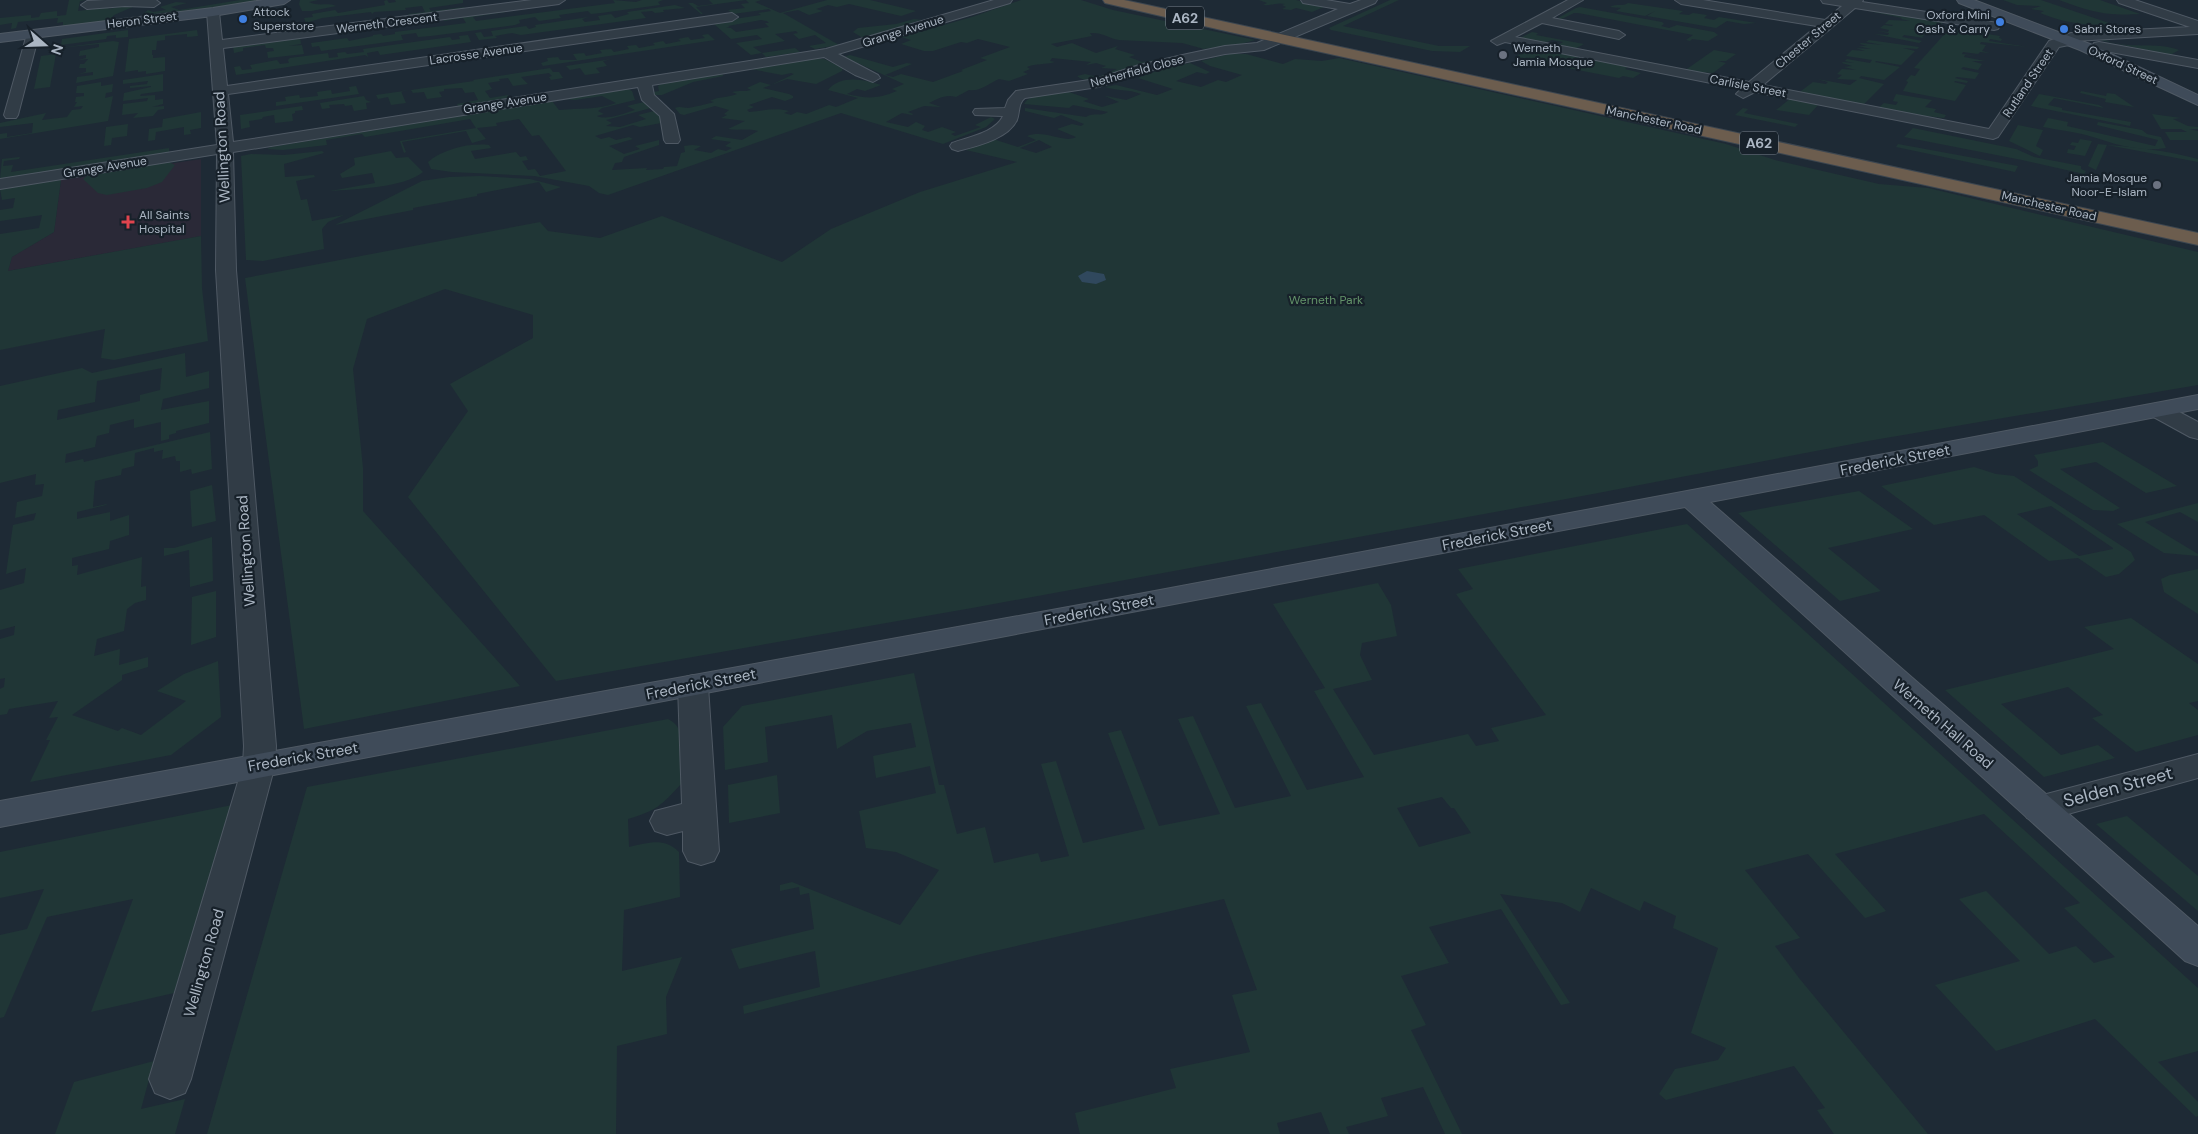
<svg xmlns="http://www.w3.org/2000/svg" width="2198" height="1134" font-family="'DM Sans',sans-serif">
<style>
.medical{fill:#2a2937}
.green{fill:#203636;fill-rule:evenodd}
.water{fill:#30485d}
.lines{fill:none;stroke-linecap:round;stroke-linejoin:round}
.street-casing{stroke:#4f5964;stroke-width:2}
.secondary-casing{stroke:#4f5964;stroke-width:2}
.highway-casing{stroke:#3c4650;stroke-width:2}
.street{fill:#313c46;fill-rule:evenodd}
.secondary{fill:#3f4b59;fill-rule:evenodd}
.highway{fill:#6c5d4e;fill-rule:evenodd}
.shop-dot{fill:#3f7fe0;stroke:#17212a;stroke-width:2}
.worship-dot{fill:#6b7280;stroke:#17212a;stroke-width:2}
.health-dot{fill:#e0444e;stroke:#17212a;stroke-width:2}
.labels{text-anchor:middle;stroke-width:4.5;stroke-linejoin:round;paint-order:stroke}
.far-poi-label{font-size:12px;fill:#abb6c3;stroke:#17212a;text-anchor:start}
.far-street-label{font-size:12px;fill:#abb6c3;stroke:#17212a}
.far-park-label{font-size:12px;fill:#639369;stroke:#17212a}
.shield{fill:#17212a;stroke:#7f8995;stroke-width:1}
.shield-label{font-size:14px;font-weight:bold;fill:#abb6c3}
.street-label{font-size:15px;fill:#abb6c3;stroke:#17212a}
.near-street-label{font-size:18px;fill:#abb6c3;stroke:#17212a}
</style>
<rect width="100%" height="100%" fill="#1e2a35"/>
<path class="medical" d="M201,159V236L8,271L12,257L54,232L61,180Z"/>
<g class="green">
<path d="M69,0H85L80,1L78,11L94,9L95,6L111,5L108,9C117,8 126,5 135,6L114,15L109,21L63,27V22L57,23L58,18L18,22L16,28L11,29L12,23L0,25V18L31,15V18L39,17L41,13L57,11V16L66,15Z"/>
<path d="M240,0H266L239,5L142,15L148,10L153,12L166,10L160,7L176,2L187,3L171,7L179,10Z"/>
<path d="M300,0H318L309,2C319,7 327,2 336,6L312,11H302L299,4Z"/>
<path d="M387,0L389,3L396,2L395,0H463V3L429,8L431,11L464,7L465,9L409,16L408,14L425,12L422,6L405,8L406,10L374,12L372,14L371,12L322,18L306,23L304,18L313,17L312,14L335,10L338,13L385,5L384,1Z"/>
<path d="M613,0L636,2L642,0H663L658,2L660,5L601,13L591,14L588,11L559,15L561,18L539,21L535,17L519,20L520,23L515,25L431,36L418,37L416,33L401,35L403,40L321,51L319,46L312,47L311,43L347,38L349,41L373,36V35L381,34L383,36L395,34V32L466,23L463,18L444,21L443,18L505,10L506,12L473,17L476,21L615,3Z"/>
<path d="M703,0H761L755,2L780,13L827,0H870L916,11L901,16L849,4L837,7L828,5L816,9L823,11L809,15L798,10L783,13L839,45L815,49L809,46L826,43L815,35L799,39L793,34L798,33L796,31L775,34L785,41L753,47L762,53L795,48L800,52L766,57L762,53L751,55L736,43L762,39L757,35L731,39L714,24L720,21L761,15L758,13L771,11L769,9L733,14L728,10L745,8L741,4L749,3L746,0L696,7L703,14H701L688,3H693L698,6L713,4L709,0ZM761,20L767,21L769,23H765L769,27L736,32L731,28H726L730,27L728,26Z"/>
<path d="M1021,0H1081L1113,10L1255,40L1241,44L1204,49L1182,43L1119,40C1108,38 1102,32 1090,33L1092,36L1051,44L1057,47L1072,43L1096,53L1118,46L1115,49L1135,55L1129,57L1142,62L1172,57C1159,60 1146,62 1133,66C1118,71 1091,88 1077,76L1085,74L1098,77L1117,69L1101,68L1106,66L1096,63L1086,65L1091,62L1052,58L1050,61L1055,62C1045,65 1036,63 1027,67L1030,69L1023,72L1028,74L1009,81L999,79C991,82 980,92 969,90L956,97C945,94 938,99 929,103L941,107L924,106L908,112L913,114L912,115L902,113L886,122L908,127L916,122L925,126L922,130L928,132L942,127L956,132L951,134L955,136L981,127L975,125L991,117L995,119L986,127L943,144L841,113L608,195L599,193L589,186L534,176L452,172L431,169L428,162C444,149 468,143 489,145L491,148L471,151L475,159L516,152L520,157L526,156L528,160L522,161L528,170L535,169L540,176L566,171L539,135L532,136L519,119L496,123L497,126L477,128L486,139L472,143L466,131L402,142L406,152L404,153L400,141L476,128L470,119L365,137L362,134L326,140L327,145L283,150L267,149L271,147L552,101L559,110C579,108 598,110 616,103L602,96L575,100L564,99L628,89L632,91L635,100L602,108L598,111L604,114L597,116C607,121 624,113 635,110L627,106L644,102L651,108L606,120L612,123L606,126L620,127L646,119L638,115L654,111L660,116L661,123L640,127L633,125L595,136L601,139L609,137L616,140L629,137L633,139L609,146L624,154L640,149L635,146L659,140V145L624,157L622,162L615,163L612,170L647,168L646,170L663,169L664,167L677,166L681,153L685,152L684,146L692,145L701,146L694,150L711,153L718,149L726,151L732,148L725,146L731,142L711,139L716,136L742,140L758,131C747,128 739,131 728,129L745,121L721,118L727,115L724,114L729,110L715,106L684,115L680,114L675,108C681,106 683,108 688,108C690,108 712,103 714,102L710,101C719,96 727,98 737,94L732,92C739,90 744,92 751,90L747,88L760,82L771,85L794,74L791,73L782,75L751,69L813,58L824,59L843,68L842,71L816,84L787,79L763,88L789,94L793,96V98L785,101L772,97L749,105L754,107L747,110L749,112C763,111 775,107 789,111L784,113L791,115L797,112L806,114L829,105L836,107L858,98L828,90C841,74 865,80 881,85L865,91L857,89L847,94C868,99 877,99 897,91L892,89L904,84L844,57L850,55L893,67L907,63L912,64L885,75L893,77L901,74L933,82L963,71L961,70L987,60L980,58L1010,47L978,39L967,43L961,42L933,51H924L901,44L911,40L902,37L972,17Z"/>
<path d="M1259,0H1296L1324,7L1312,12L1296,8L1291,10L1282,9L1286,7L1282,5L1285,4C1277,2 1271,6 1263,5L1267,3Z"/>
<path d="M1390,0H1399L1343,26L1439,46H1470L1460,52L1432,51L1331,30L1329,28Z"/>
<path d="M2003,0H2041L2112,24C2085,26 2065,23 2040,13L2044,11L2031,9L2041,6L2017,5Z"/>
<path d="M2059,0H2100L2140,14C2106,16 2091,12 2059,0Z"/>
<path d="M1628,3L1683,11L1679,14L1689,15L1693,13L1707,15L1704,18L1714,20L1719,17L1756,23L1744,24L1727,21L1716,28L1647,16L1655,11L1645,16L1616,11L1621,8L1610,7C1617,3 1622,7 1628,3Z"/>
<path d="M675,5L685,8L663,10L664,12L655,13L652,11L641,12L646,18L521,35L512,33L495,36L497,38L479,40L475,33L481,32L484,37L493,36L491,31L526,26L529,29L536,27L535,25L589,17L582,19L585,22L600,20L598,16L611,14L615,18L629,14L627,12Z"/>
<path d="M1580,7L1662,22L1664,24L1661,26L1669,28L1677,25L1714,32L1718,35L1708,41L1692,39L1690,41L1686,40L1693,35L1578,13H1574L1562,19L1558,18L1576,8Z"/>
<path d="M1870,9L1944,21L1938,28L1933,27L1929,31L1910,29L1927,32L1922,37L1924,38L1904,35L1902,37L1922,41L1919,43L1874,34L1888,35L1889,33L1877,31L1888,32L1889,30L1880,28L1884,25L1892,26L1893,25L1885,24L1889,20L1910,21L1901,19L1902,18L1869,11Z"/>
<path d="M914,19L922,20L863,38L853,32L858,28L896,24Z"/>
<path d="M1950,28L2000,36L1999,38L2002,39L2001,41L1990,39L1989,41L2028,47L1981,42L1980,44L1986,45L1982,51L1990,53L1980,52L1978,54L1963,52L1962,54L1977,56L1965,55L1964,57L1985,61H1972L1982,64L1978,70L1963,67L1961,69L1979,73L1975,79L1957,77L1955,78L1968,81L1967,83L1955,81L1954,82L1966,85L1955,101L1903,91L1908,82L1906,81L1911,75L1915,76L1920,69L1914,68Z"/>
<path d="M128,30V37L116,38V35L107,36L106,39L61,45L62,39Z"/>
<path d="M197,30L198,36L187,37V34L165,36V40L157,41L156,50H152V55L165,53L153,55V58L165,57V71L146,74V71L138,72V70L125,72L129,39Z"/>
<path d="M1532,32L1538,33L1536,35L1584,44L1575,49L1558,45L1563,42L1552,40L1543,43L1520,38Z"/>
<path d="M708,34L715,40L543,66L541,63L548,61L547,58L558,57L560,60H577L573,54L584,53L586,56L602,53L600,50L611,49L614,52L629,49L627,46L636,45L639,48L655,45L653,43L663,41L666,44L681,41L678,39L688,37L691,40L705,38L702,35Z"/>
<path d="M468,35L471,42L380,55L378,51L367,53L368,57L365,55L236,75L234,67L240,66L242,70L252,69L250,65L277,60L280,64L289,63L288,60L290,58L328,53L329,58L338,57L337,53L345,52L347,54L364,52L363,49L450,37L452,40L460,39L459,36Z"/>
<path d="M300,37L301,44L288,46L302,45L304,54L268,58L267,52L274,51L273,48H266L265,45L243,48V51L234,53L233,46Z"/>
<path d="M2119,38H2121L2105,40C2129,50 2155,41 2179,50L2170,55L2095,39Z"/>
<path d="M1869,40L1919,47L1917,49L1903,48L1915,51L1901,65L1876,61L1875,62L1900,67L1884,80L1861,76L1859,78L1884,84L1862,106L1797,94L1813,82L1826,84L1828,82L1817,79L1850,85L1857,80L1837,79L1842,75L1837,74L1842,69L1856,70L1844,67L1852,66L1842,63L1843,62L1854,63L1845,61L1847,59L1870,63L1872,60L1846,56L1852,50L1865,51L1856,48L1871,49L1858,46H1867L1860,44L1861,43L1883,45L1866,42Z"/>
<path d="M113,41L119,42L113,76L76,83L77,77L93,75V72L78,74L86,72V68H79L80,64H84L88,59L78,60L86,58V55L79,56L80,51L99,47V44L59,48Z"/>
<path d="M1533,47L1629,66L1625,69L1641,73L1633,78L1623,76L1619,78L1557,66L1561,63L1556,61L1550,65L1538,62L1541,60L1534,58L1530,60L1515,57Z"/>
<path d="M1714,50L1736,54L1726,61H1718L1726,63L1713,73L1684,71Z"/>
<path d="M56,54L50,87L34,89L41,56Z"/>
<path d="M1229,54H1246L1283,64L1295,59L1322,61L1339,58L1726,144L1775,160L1879,184L1928,188L2198,252V385L1868,441L1593,494L972,608L556,681L408,497L468,411L450,384L533,338V315L445,289L367,319L353,369L363,468V511L520,686L304,729L245,278L540,222L548,231L600,238L662,216L782,262L831,229L920,192L1017,162L966,150L997,138L996,140L1018,147L1036,140L1027,136C1046,129 1063,144 1076,137L1057,129L1072,124L1081,126L1084,124L1061,115L1054,118L1025,111V108L1086,117C1094,112 1100,117 1108,112L1073,105L1069,108L1024,104L1027,100L1035,96L1069,92L1089,99L1083,101L1102,107L1119,102L1105,96H1106L1126,100L1141,94C1128,89 1117,91 1105,87L1116,85L1157,95L1173,89L1138,78L1162,69L1190,63L1210,72L1206,74L1197,72L1176,81L1201,87L1218,80L1226,82L1242,75L1210,66L1201,61ZM1039,140L1052,147L1036,153L1020,148Z"/>
<path d="M612,59L603,61L607,66L596,68L600,73L585,75L580,68L570,70L566,66Z"/>
<path d="M550,68L553,72H559L563,78L551,80L549,77L552,76L549,73L521,77L528,84L513,86L508,78L499,79L500,81L488,83L492,89L485,91L490,98L508,95L510,98L458,106L457,104L478,100L474,92L465,93L462,88L444,89V91L439,92L442,97L427,99L424,92L413,93L411,90L401,91L406,103L391,105L388,97L378,99L376,95L474,81L473,80Z"/>
<path d="M722,73L723,76L693,82L662,95H654L653,92L659,91L658,86L663,83Z"/>
<path d="M163,74V91L141,94L140,96L155,95V100L163,99V104L152,107L164,106V109L158,110L153,116L133,118L138,113L122,115L123,104L147,101L148,98L123,101L124,93L151,87V86L130,88V86L147,84L148,81L123,84V80Z"/>
<path d="M101,82V86L113,84L112,92L106,93L105,98L113,96L108,121L0,139V134L7,133V137L32,133L33,123L0,127V123L46,113L42,120L67,117L72,110L81,109L83,106L74,107L77,102H75L76,97L84,96V93H76L77,86Z"/>
<path d="M356,86L359,94L276,106V102L286,101L285,97L299,95L300,98L318,96L317,92L331,90L332,94L350,91L349,87Z"/>
<path d="M2081,91L2106,96L2107,93L2115,94L2134,107L2105,102L2106,99L2080,93Z"/>
<path d="M1896,94L1932,100L1925,107L1936,109L1934,112L1946,115L1944,118L1927,116L1925,119L1877,109L1884,103L1896,105L1898,102L1893,101Z"/>
<path d="M2039,94L2099,105L2104,108L2054,98L2048,105L2062,108V110L2131,122L2130,126L2031,106Z"/>
<path d="M364,96L366,100L371,102L366,103L367,109L354,111L352,105L345,106L344,104L329,105L330,108L322,109L320,103Z"/>
<path d="M1791,98L1820,103L1809,115L1776,110Z"/>
<path d="M302,106L303,110L295,111V113L292,114L293,121L275,123L274,115L263,117L262,119L249,121L250,127L241,129L240,115Z"/>
<path d="M1743,108L1748,109L1744,113L1798,124L1795,127L1735,115Z"/>
<path d="M201,112V128L190,130L191,134L184,135V127L156,132L155,140L148,141L149,129L162,127L163,119Z"/>
<path d="M2152,114L2181,118L2173,119L2188,126L2198,127V129H2189L2198,131V140H2170L2165,132H2187L2181,129H2161Z"/>
<path d="M2048,118L2068,122L2067,126L2155,146L2158,140L2097,125L2098,122L2142,130L2147,134L2161,137L2166,148C2140,152 2117,145 2093,137C2077,132 2059,130 2043,127Z"/>
<path d="M128,124L127,136L112,138L111,145L104,146L106,127Z"/>
<path d="M2018,125L2043,130L2036,146L2043,150L2040,156L2009,141Z"/>
<path d="M1913,128L2016,149L2034,157L2081,166V169L2086,171L2084,174L2022,160L1904,137Z"/>
<path d="M2080,139L2092,141L2085,156L2067,153L2068,149L2074,150L2076,146L2070,145L2072,142L2078,143Z"/>
<path d="M1898,144L2018,166L2015,172L1896,147Z"/>
<path d="M2098,144C2131,147 2166,150 2198,159V162L2107,145L2096,170L2088,166Z"/>
<path d="M169,148V152L0,179L2,159L20,157L19,159L4,161L3,166L13,165L11,172Z"/>
<path d="M322,151L324,153L284,164L285,177L314,175L315,177L296,181L301,200L307,199L312,221L344,215L328,222L322,229L324,249L263,261L246,260L241,156L251,154L284,155Z"/>
<path d="M391,151L396,158L408,157L423,172C404,188 355,189 330,191L375,183L372,173L342,178L340,174L355,165L354,158Z"/>
<path d="M169,162L175,165L162,182L147,188L107,195L98,193L83,179L88,175Z"/>
<path d="M480,176L530,179L561,187L546,192L539,182L477,194V196L413,208V210L335,225L422,181L449,177Z"/>
<path d="M61,180L54,232L12,257L8,271L201,236L202,288L208,341L114,360L101,358L105,329L0,350V234L39,228L42,215L0,221V210L13,208L15,198L2,200L0,189Z"/>
<path d="M185,353L186,377L209,371V388L163,399L161,410L209,401V423L176,431V433L169,435V439L161,441V422L134,428V419L110,425L109,433L97,436L95,447L66,454L65,463L83,459L84,462L210,432L212,469L192,474L191,469L180,472V461H176L175,456L162,459L163,450L154,452V448L135,453L134,466L122,469L121,475L95,481L93,507L107,504L106,505L77,512V519L110,512V521L129,515V535L110,541L109,549L72,558V566L78,565L77,575L142,557L141,587L146,586V600L135,603L127,609L124,631L97,639L94,656L120,649L119,665L148,657V667L122,675V680L72,715L118,731L122,728L141,735L186,701L157,691L184,674L218,661L221,717L171,755L30,782L50,740H46L58,717L49,718L58,701L9,709L7,714L0,715V689L4,687L5,678L0,679V639L14,635L15,626L0,630V590L24,583L26,568L6,574L13,525L34,520L36,513L15,518L17,502L42,496L44,484L35,485L36,474L0,483V386L82,368L92,373ZM162,368L160,390L140,395V401L57,420L58,410L95,402L97,381Z"/>
<path d="M2103,442L2177,486L2146,493L2096,462L2060,469L2120,508L2113,511L2093,510L2029,470L2038,466V461L2034,455Z"/>
<path d="M1974,467L1996,474L2014,476L2131,552L2135,560L2119,574L2106,577L2078,558L2049,561L1984,515L1934,525L1881,486ZM2051,506L2113,548V549L2079,556L2017,514Z"/>
<path d="M212,485L216,521L192,527L190,491Z"/>
<path d="M1859,491L1913,529L1828,548L1881,591L1840,601L1738,513Z"/>
<path d="M2198,503V522L2180,512L2145,522L2198,554V556L2164,553L2117,524Z"/>
<path d="M1687,524L2198,988V1051L2158,1062L2198,1102V1116L2196,1117L2095,1019L1996,1051L1935,985L2020,961L1959,899L1986,891L2049,954L2076,946L2094,963L2115,957L2064,908L2080,903L1984,814L1835,854L1886,911L1865,918L1808,854L1745,870L1800,938L1775,946L1799,978L1928,1134H1834L1817,1110L1825,1108L1794,1066L1666,1100L1659,1094L1675,1069L1718,1060L1726,1048L1691,1033L1718,948L1673,928L1676,916L1644,901L1640,911L1591,888L1580,912L1562,903L1500,894L1570,1003L1561,1005L1501,909L1429,927L1449,963L1401,976L1426,1025L1411,1030L1462,1134H1445L1423,1087L1381,1098L1388,1116L1346,1127L1349,1134H1330L1321,1112L1277,1123L1280,1134H1080L1075,1113L1176,1088L1170,1069L1250,1052L1232,995L1257,990L1224,899L981,954L744,1014L743,1006L820,987L815,951L739,969L731,949L814,929L809,893L800,895L799,887L780,891V885L792,882L900,925L939,870L896,852L866,848L859,811L936,793L930,766L876,778L873,756L916,747L911,723L867,731L837,749L832,715L765,727L768,762L725,770L723,727L742,706L914,673L939,785H944L957,834L985,827L994,863L1038,853L1041,862L1069,856L1041,764L1056,761L1083,843L1145,829L1108,733L1121,730L1159,826L1220,814L1178,719L1193,716L1235,808L1291,796L1246,706L1261,703L1307,790L1364,777L1314,691L1325,688L1273,604L1378,583L1391,605L1397,636L1362,643L1360,655L1372,680L1333,689L1374,755L1468,734L1476,746L1499,741L1491,728L1546,715L1456,594L1473,589L1458,569ZM1442,797L1451,808H1454L1471,833L1419,847L1397,808Z"/>
<path d="M212,537L213,581L190,587L189,550L164,556V548H174Z"/>
<path d="M2198,569V614L2164,592L2161,579L2170,575Z"/>
<path d="M216,591V637L191,645L192,597Z"/>
<path d="M2131,618L2198,664V701L2189,703L2198,710V735L2136,752L2092,718L2103,715L2068,687L2001,704L2061,755L2098,745L2115,758L2044,777L1945,690L2114,649L2084,627Z"/>
<path d="M668,719C690,729 682,763 681,784C662,805 656,811 628,819L629,847C649,843 663,837 679,852L680,897L624,910L622,971L682,957L666,997L667,1034L617,1046L616,1134H207L307,787Z"/>
<path d="M777,775L780,813L729,823L728,785Z"/>
<path d="M232,805L174,993L91,1012L133,899L47,917L10,1003L4,1017L0,1018V935L27,929L44,889L0,898V852Z"/>
<path d="M2127,816L2198,876V911L2096,824Z"/>
<path d="M154,1061L141,1109L185,1099L175,1134H55L74,1082Z"/>
</g>
<path class="water" d="M1087,271L1104,274L1106,280L1096,284L1082,282L1078,276Z"/>
<g class="lines">
<defs>
<g id="street">
<path d="M105,0H156L160,3L154,7L125,6L87,9L81,5L87,1Z"/>
<path d="M532,0H565L559,4L223,48L227,86L732,13L738,17L732,21L228,94L233,142L826,49L994,0H1012L1010,3L838,54L878,75L880,78L873,82L855,75L824,57L652,85L654,95L674,114L680,140L678,143H666L664,140L660,116L642,100L638,87L233,152L236,270L276,746L275,765L191,1079L185,1093L170,1099L155,1093L149,1079L243,765L244,746L216,270L217,154L0,189V179L217,145L207,12L209,9H217L219,12L222,40Z"/>
<path d="M1301,0H1326L1350,4L1361,0H1377L1375,3L1264,50L1225,54L1187,62L1148,71L1098,87L1025,98C1018,103 1020,112 1017,120C1008,139 977,146 958,151L952,149L950,146L952,143C968,137 995,133 1003,116L975,115L973,112L975,109L1005,108L1008,100L1016,91L1096,79L1139,65L1187,54L1225,46L1257,43L1338,9L1303,3Z"/>
<path d="M1568,0H1583L1552,18L1619,31L1625,35L1619,39L1542,23L1515,37L1749,82L1817,26L1681,4L1675,0H1703L1825,20L1842,6L1823,3L1821,0H1863L1862,2L1998,23L2000,26L1998,29L1994,30L1855,8L1763,85L1989,129L2049,41L2071,33L2190,27L2119,3L2117,0H2135L2198,21V34L2074,41L2069,45L2059,47L1998,137L1993,139L1755,92L1743,98L1736,94L1741,89L1505,42L1497,45L1491,41Z"/>
<path d="M33,30L39,34L18,115L16,118H6L4,115L27,34Z"/>
<path d="M2099,42L2198,60V68L2094,49L2092,46L2094,43Z"/>
<path d="M2158,403L2166,405L2198,422V439L2190,437L2150,415L2146,410L2150,405Z"/>
<path d="M693,675L704,678L708,686L719,851L714,861L701,865L688,861L683,851V831L667,835L655,831L650,821L655,811L682,804L678,686L682,678Z"/>
<path d="M2198,754V778L2039,822L2027,818L2022,809L2027,800L2039,796Z"/>
</g>
<g id="secondary">
<path d="M263,0H290L284,4L213,16L0,42V34L213,8Z"/>
<path d="M1957,0H1974L2090,44L2198,95V105L2080,50L1959,3Z"/>
<path d="M2198,395V409L1710,502L2198,926V966L2185,961L1685,507L0,827V801L1112,599Z"/>
</g>
<path id="highway" d="M1103,0H1124L2198,233V245L1230,32L1105,3Z"/>
</defs>
<use href="#street" class="street-casing"/>
<use href="#secondary" class="secondary-casing"/>
<use href="#highway" class="highway-casing"/>
<use href="#street" class="street"/>
<use href="#secondary" class="secondary"/>
<use href="#highway" class="highway"/>
</g>
<g class="shop-dot">
<circle cx="243" cy="19" r="5"/>
<circle cx="2000" cy="22" r="5"/>
<circle cx="2064" cy="29" r="5"/>
</g>
<g class="worship-dot">
<circle cx="1503" cy="55" r="5"/>
<circle cx="2157" cy="185" r="5"/>
</g>
<path class="health-dot" d="M125.5 214.5h5v5h5v5h-5v5h-5v-5h-5v-5h5z"/>
<g class="labels">
<g class="far-poi-label">
<text x="253" y="16">Attock<tspan x="253" dy="14">Superstore</tspan></text>
<text x="1990" y="19" text-anchor="end">Oxford Mini<tspan x="1990" dy="14">Cash &amp; Carry</tspan></text>
<text x="2074" y="33">Sabri Stores</text>
<text x="1513" y="52">Werneth<tspan x="1513" dy="14">Jamia Mosque</tspan></text>
<text x="2147" y="182" text-anchor="end">Jamia Mosque<tspan x="2147" dy="14">Noor-E-Islam</tspan></text>
<text x="139" y="219">All Saints<tspan x="139" dy="14">Hospital</tspan></text>
</g>
<g class="far-street-label">
<text transform="translate(142 20) rotate(-7)" y="4">Heron Street</text>
<text transform="translate(387 23) rotate(-7)" y="4">Werneth Crescent</text>
<text transform="translate(903 31) rotate(-17)" y="4">Grange Avenue</text>
<text transform="translate(1808 40) rotate(-40)" y="4">Chester Street</text>
<text transform="translate(476 54) rotate(-8)" y="4">Lacrosse Avenue</text>
<text transform="translate(2123 65) rotate(25)" y="4">Oxford Street</text>
<text transform="translate(1137 71) rotate(-15)" y="4">Netherfield Close</text>
<text transform="translate(2028 83) rotate(-56)" y="4">Rutland Street</text>
<text transform="translate(1748 86) rotate(11)" y="4">Carlisle Street</text>
<text transform="translate(505 103) rotate(-9)" y="4">Grange Avenue</text>
<text transform="translate(1654 120) rotate(12)" y="4">Manchester Road</text>
<text transform="translate(105 167) rotate(-9)" y="4">Grange Avenue</text>
<text transform="translate(2049 206) rotate(13)" y="4">Manchester Road</text>
</g>
<g class="far-park-label">
<text x="1326" y="304">Werneth Park</text>
</g>
<g class="shield">
<rect x="1166" y="6.5" width="38" height="23" rx="4"/>
<rect x="1740" y="131.5" width="38" height="23" rx="4"/>
</g>
<g class="shield-label">
<text x="1185" y="23">A62</text>
<text x="1759" y="148">A62</text>
</g>
<g class="street-label">
<text transform="translate(222 147) rotate(-93)" y="5">Wellington Road</text>
<text transform="translate(1895 460) rotate(-11)" y="5">Frederick Street</text>
<text transform="translate(1497 535) rotate(-11)" y="5">Frederick Street</text>
<text transform="translate(246 551) rotate(-94)" y="5">Wellington Road</text>
<text transform="translate(1099 610) rotate(-11)" y="5">Frederick Street</text>
<text transform="translate(701 684) rotate(-11)" y="5">Frederick Street</text>
<text transform="translate(1943 724) rotate(41)" y="5">Werneth Hall Road</text>
<text transform="translate(303 757) rotate(-10)" y="5">Frederick Street</text>
<text transform="translate(204 963) rotate(-74)" y="5">Wellington Road</text>
</g>
<g class="near-street-label">
<text transform="translate(2118 787) rotate(-15)" y="6">Selden Street</text>
</g>
</g>
<g transform="translate(45 45) rotate(110)" stroke="#17212a" stroke-width="4" paint-order="stroke">
<path d="M0-4L9 19L0 12L-9 19Z" fill="#abb6c3"/>
<text y="-8" font-size="14" font-weight="bold" text-anchor="middle" fill="#abb6c3">N</text>
</g>
</svg>
